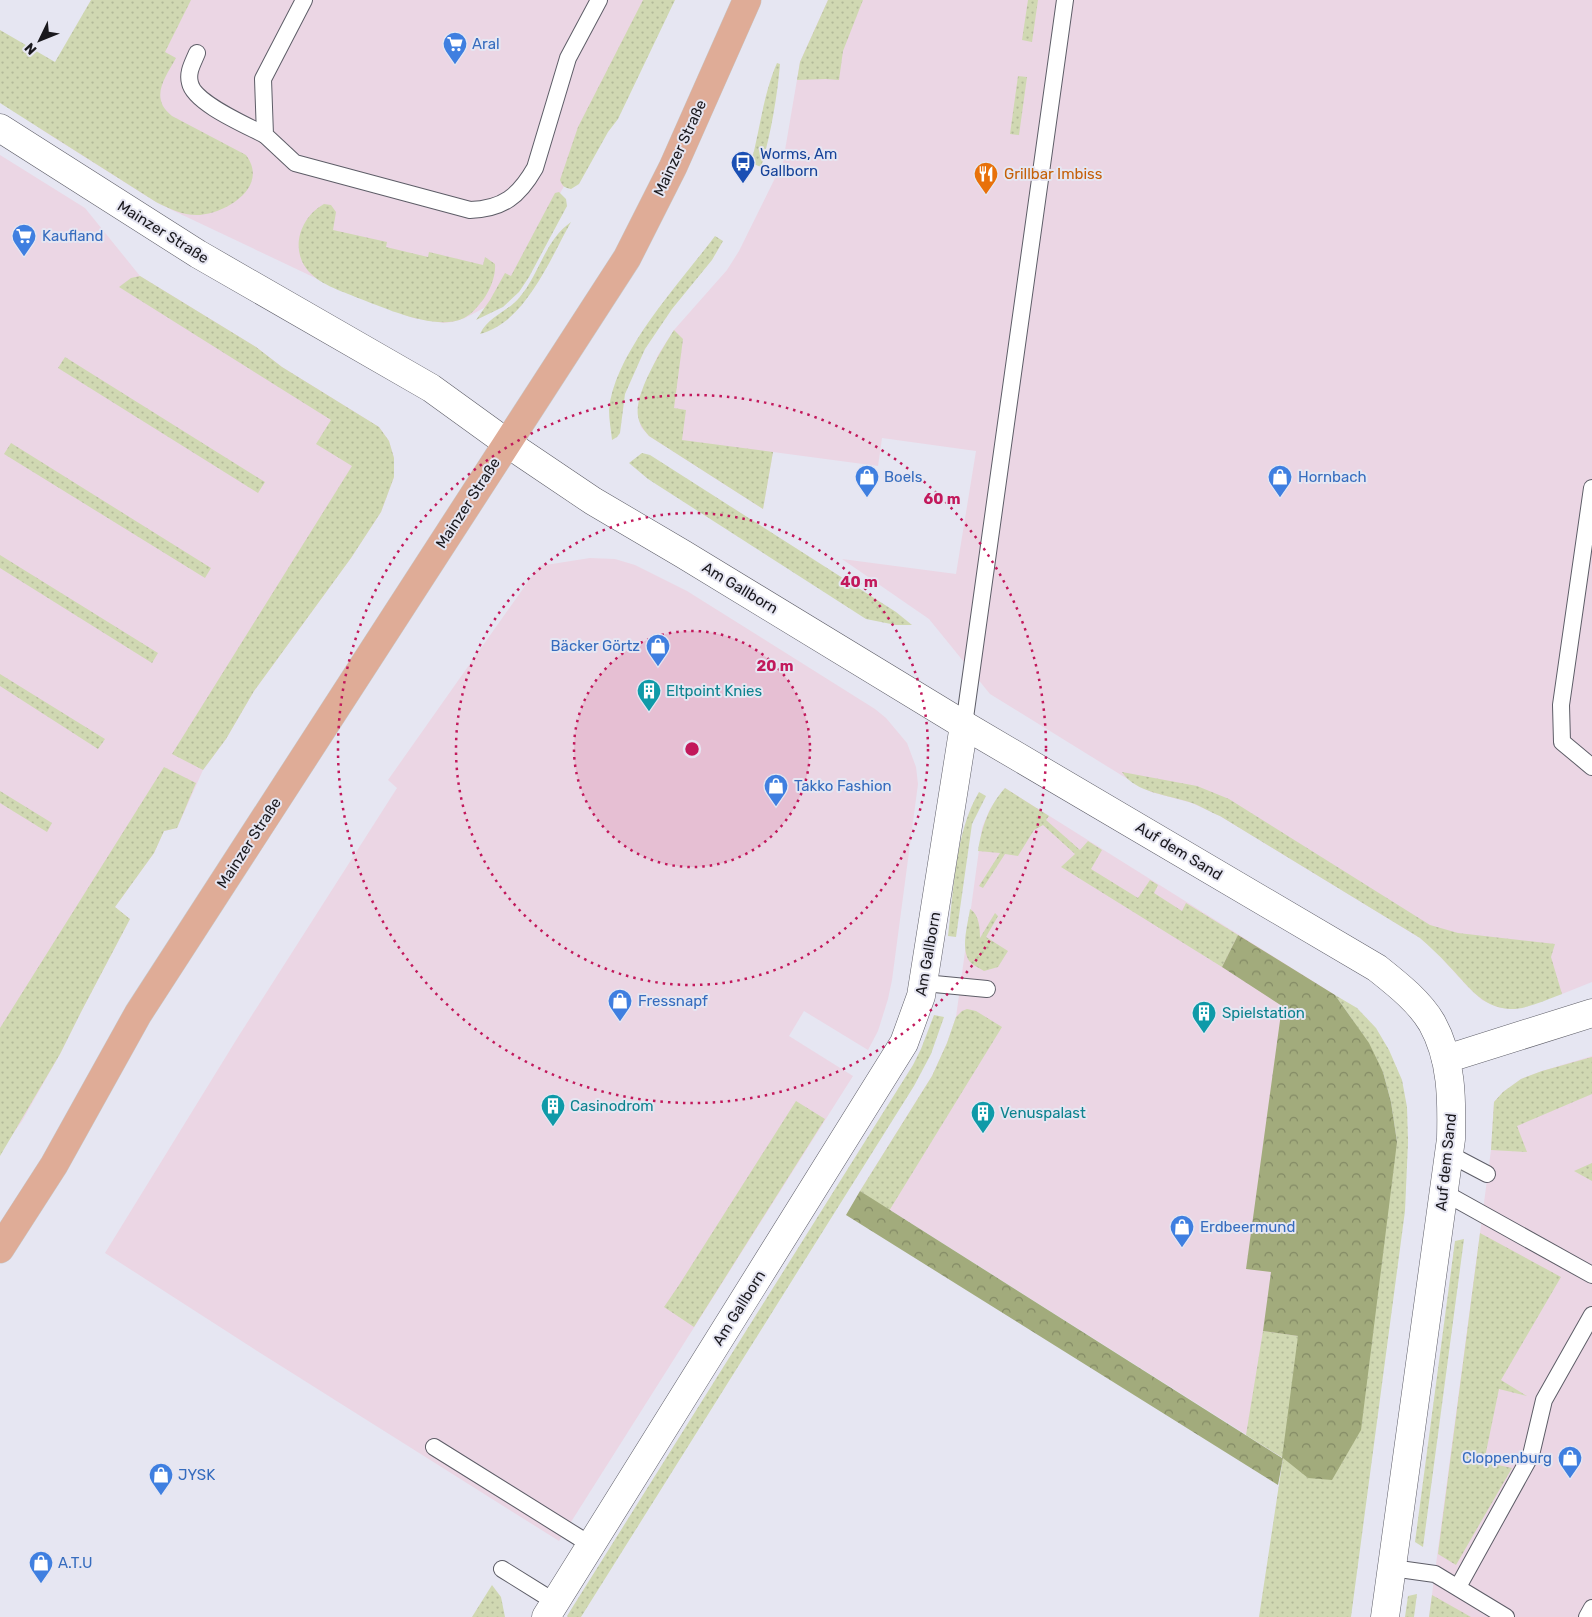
<svg xmlns="http://www.w3.org/2000/svg" width="1592" height="1617" font-family="Rubik,sans-serif">
<style>
.commercial{fill:#ebd6e4}
.grass{fill:url(#grass-dots)}
.forest{fill:url(#forest-crowns)}
.lines{fill:none;stroke-linecap:round;stroke-linejoin:round}
.lane-casing{stroke:#5d5d67;stroke-width:18}
.street-casing{stroke:#5d5d67;stroke-width:29}
.primary-casing{stroke:#c8c8c9;stroke-width:29}
.lane{stroke:#fff;stroke-width:16}
.street{stroke:#fff;stroke-width:28}
.primary{stroke:#dfac97;stroke-width:28}
.ring{fill:none;stroke:#c2185b;stroke-width:2.5;stroke-dasharray:2.5 5}
.labels{text-anchor:middle;stroke-width:4;stroke-linejoin:round;paint-order:stroke}
.shop-label{font-size:15px;fill:#366cbe;stroke:#e6e6f2;text-anchor:start}
.street-label{font-size:15px;fill:#1a191e;stroke:#e6e6f2}
.transit-label{font-size:15px;fill:#164399;stroke:#e6e6f2;text-anchor:start}
.food-label{font-size:15px;fill:#c56008;stroke:#e6e6f2;text-anchor:start}
.culture-label{font-size:15px;fill:#0d838f;stroke:#e6e6f2;text-anchor:start}
.centre{fill:#c2185b;stroke:#e6e6f2;stroke-width:2.5}
.ring-label{font-size:15px;text-anchor:middle;font-weight:bold;fill:#c2185b;stroke:#e6e6f2;stroke-width:4;stroke-linejoin:round;paint-order:stroke}
</style>
<defs>
<pattern id="grass-dots" width="8" height="8" patternUnits="userSpaceOnUse" patternTransform="scale(1.25)"><rect width="8" height="8" fill="#d0d8b2"/><path d="M2 2h.1M6 6h.1" fill="none" stroke="#b2b999" stroke-width="1.8" stroke-linecap="round"/></pattern>
<pattern id="forest-crowns" width="20" height="18" patternUnits="userSpaceOnUse" patternTransform="scale(1.25)"><rect width="20" height="18" fill="#a2ab7c"/><path d="M2 6a3 3 0 1 1 6 0M12 15a3 3 0 1 1 6 0" fill="none" stroke="#838a65"/></pattern>
</defs>
<rect width="100%" height="100%" fill="#e6e6f2"/>
<g class="commercial">
<path d="M111,0H658L617,89L503,298L465,318L452,322L444,323L413,318L347,293L174,211L156,202L39,128Z"/>
<path d="M828,0H1592V982L1562,994L1511,1009L1497,1007L1482,1000L1468,987L1435,951L1420,938L1220,816L1192,803L1151,792L1126,778L990,694L929,619L842,559L956,574L976,451L882,438L878,466L773,452L763,509L649,436L641,427L638,416L639,398L658,355L674,330L727,270L739,251L783,162L800,62Z"/>
<path d="M0,155L85,208L140,276L256,347L282,367L379,427L389,441L394,458V477L381,512L351,558L254,691L226,739L203,770L177,828L164,831L154,853L115,907L130,919L81,1012L60,1054L22,1121L0,1152Z"/>
<path d="M590,558L615,559L635,565L687,591L875,709L886,718L907,743L916,767L918,784L892,980L888,999L878,1031L868,1050L804,1011L789,1036L853,1076L559,1541L251,1347L105,1253L238,1037L397,788L388,780L539,566Z"/>
<path d="M1005,788L1335,995L1283,1458L860,1191L932,1076L947,1043L956,1017L982,828L990,809Z"/>
<path d="M1592,1056V1617H1429L1491,1150L1494,1102L1503,1092L1521,1079L1542,1071Z"/>
</g>
<g class="grass">
<path d="M91,0H191L165,52L176,58C165,78 149,98 172,116L246,155C269,186 229,212 200,215C184,216 170,209 156,202L0,103V30L55,62Z"/>
<path d="M643,0H675L618,119L608,132L579,184L571,189C565,188 562,186 560,180L578,127Z"/>
<path d="M828,0H863L843,51L839,80L826,79L797,80L800,62Z"/>
<path d="M1028,0H1038L1032,42L1022,40Z"/>
<path d="M777,63L780,64C777,98 771,134 761,167L751,163C760,130 763,95 777,63Z"/>
<path d="M1018,76L1027,77L1019,135L1010,134Z"/>
<path d="M559,192L566,199L567,206L529,277L519,292L503,307L476,320L490,300L505,273L511,276L555,193Z"/>
<path d="M324,204L331,205L336,212L333,230L387,242L386,247L428,257L429,252L483,265L485,257L495,264C496,276 490,290 483,300C477,307 472,314 464,318C437,332 385,308 358,298C342,291 317,284 306,268C290,246 302,216 324,204Z"/>
<path d="M571,222C550,259 525,323 480,334C488,317 507,312 519,298C539,275 545,240 571,222Z"/>
<path d="M715,236L723,241L712,260L672,309L645,349L625,394L620,433L617,437L612,440C611,430 609,420 609,410C614,352 681,282 715,236Z"/>
<path d="M140,276L256,347L282,367L379,427L389,441L394,458V477L381,512L351,558L254,691L226,739L203,770L172,754L352,466L316,444L331,420L119,287L131,278Z"/>
<path d="M674,330L683,339L674,408L686,410L682,440L773,452L763,509L649,436C644,430 639,424 638,416C634,394 662,349 674,330Z"/>
<path d="M65,357L265,482L258,493L58,368Z"/>
<path d="M11,443L211,568L205,578L4,454Z"/>
<path d="M642,453L650,455L896,612L912,625H896L866,619L648,479L629,463Z"/>
<path d="M0,555L158,653L152,663L0,568Z"/>
<path d="M0,674L105,739L98,749L0,686Z"/>
<path d="M164,767L196,783L177,828L164,831L154,853L115,907L130,919L81,1012L60,1054L0,1156V1028Z"/>
<path d="M1122,772L1197,786L1229,799L1430,925L1458,933L1555,944L1551,957L1562,994C1548,999 1525,1010 1510,1009C1481,1008 1466,983 1448,965C1439,955 1430,947 1420,938L1220,816C1210,812 1201,806 1192,803C1170,795 1135,793 1122,772Z"/>
<path d="M1005,788L1049,816L1046,820L1080,850L1088,841L1102,850L1091,869L1138,898L1150,880L1158,885L1154,893L1182,911L1186,903L1238,935L1222,967L1061,867L1075,854L1043,825L1034,830L1018,856L1005,854L983,888L979,886L1000,853L978,851C982,827 988,807 1005,788Z"/>
<path d="M0,791L52,823L47,832L0,803Z"/>
<path d="M979,792L986,796L972,824L956,937L948,936C954,890 955,832 979,792Z"/>
<path d="M970,909C979,914 980,928 980,938L995,913L998,916L986,937L1008,951L998,967L984,971C980,968 974,966 970,962C960,949 968,924 970,909Z"/>
<path d="M1335,995L1357,1008L1376,1028L1389,1050L1402,1080L1407,1107L1408,1142L1405,1211L1351,1617H1259L1283,1458L1246,1435L1263,1331L1298,1336L1397,1142L1391,1102L1383,1072L1352,1019Z"/>
<path d="M967,1009L976,1011L1002,1027L889,1211L860,1191L932,1076L947,1043L956,1017L962,1011Z"/>
<path d="M934,1015L944,1017L931,1054L914,1086L581,1617H568L567,1616L913,1065L921,1049Z"/>
<path d="M1592,1057V1094L1517,1126L1527,1152L1491,1150L1494,1102L1503,1092L1521,1079L1542,1071Z"/>
<path d="M796,1101L825,1119L694,1327L664,1307L679,1285Z"/>
<path d="M1592,1163V1181L1574,1171Z"/>
<path d="M1480,1233L1561,1277L1501,1380L1527,1396L1499,1389L1484,1462L1512,1468L1456,1565L1438,1554Z"/>
<path d="M1464,1239L1423,1547L1415,1542L1455,1241Z"/>
<path d="M492,1585L501,1597L505,1617H472Z"/>
<path d="M1417,1594L1414,1617H1405L1408,1596Z"/>
<path d="M1432,1595L1471,1617H1429Z"/>
</g>
<path class="forest" d="M1238,935L1335,995L1369,1043L1383,1072L1391,1102L1397,1142L1361,1430L1332,1480L1308,1478L1283,1458L1278,1485L846,1215L860,1191L1282,1458L1298,1336L1263,1331L1271,1272L1246,1269L1282,1006L1222,967Z"/>
<g class="lines">
<defs>
<g id="lane">
<path d="M304,0L263,79L265,135L295,163L470,210C503,209 519,196 535,168L568,58L599,0"/>
<path d="M197,53C193,63 187,72 190,83C194,103 246,125 265,135"/>
<path d="M1592,488L1561,705L1562,742L1592,767"/>
<path d="M964,725L1065,0"/>
<path d="M924,983L987,989"/>
<path d="M1449,1154L1487,1174"/>
<path d="M1443,1192L1592,1275"/>
<path d="M434,1447L591,1545"/>
<path d="M1392,1568L1435,1574L1506,1617"/>
<path d="M502,1569L555,1602"/>
<path d="M1458,1587L1531,1455L1544,1400L1592,1315"/>
<path d="M1587,1617L1592,1608"/>
</g>
<g id="street">
<path d="M0,128L198,254L431,388L507,443L593,501L683,554L964,725L1377,968C1397,984 1419,1001 1432,1023C1452,1059 1452,1099 1451,1139L1385,1617"/>
<path d="M1446,1059L1592,1013"/>
<path d="M546,1617L904,1043L921,996L964,725"/>
</g>
<path id="primary" d="M0,1249L54,1165L138,1014L627,258L673,167L747,0"/>
</defs>
<use href="#lane" class="lane-casing"/>
<use href="#street" class="street-casing"/>
<use href="#primary" class="primary-casing"/>
<use href="#lane" class="lane"/>
<use href="#street" class="street"/>
<use href="#primary" class="primary"/>
</g>
<circle cx="692" cy="749" r="118" fill="#c2185b" fill-opacity=".12"/>
<g class="ring">
<circle cx="692" cy="749" r="118"/>
<circle cx="692" cy="749" r="236"/>
<circle cx="692" cy="749" r="354"/>
</g>
<defs>
<symbol id="supermarket-pin" viewBox="-11 -11 22 30"><path d="M0 17L-7.5 6A9.5 9.5 0 1 1 7.5 6Z" fill="#3f7fe0" stroke="#e6e6f2"/><path d="M-6-5.5h2.5l.6 2H6L4.5 2H-2.5L-4.4-4H-6ZM-1.5 3.2a1.3 1.3 0 1 0 .1 0ZM3 3.2a1.3 1.3 0 1 0 .1 0Z" fill="#fff"/></symbol>
<symbol id="bus-pin" viewBox="-11 -11 22 30"><path d="M0 17L-7.5 6A9.5 9.5 0 1 1 7.5 6Z" fill="#1a4fb4" stroke="#e6e6f2"/><path d="M-5-6H5V4H4V6H2V4H-2V6H-4V4H-5ZM-3.5-4V0h7V-4ZM-3.5 1.2v1.5H-2V1.2ZM2 1.2v1.5H3.5V1.2Z" fill="#fff"/></symbol>
<symbol id="restaurant-pin" viewBox="-11 -11 22 30"><path d="M0 17L-7.5 6A9.5 9.5 0 1 1 7.5 6Z" fill="#e8710a" stroke="#e6e6f2"/><path d="M-5-6h1v4h1v-4h1v4h1v-4h1v5L-1.5 .5V6h-2V.5L-5-1ZM5-6V6H3V1.5H1.5Q1.5-4 5-6Z" fill="#fff"/></symbol>
<symbol id="shop-pin" viewBox="-11 -11 22 30"><path d="M0 17L-7.5 6A9.5 9.5 0 1 1 7.5 6Z" fill="#3f7fe0" stroke="#e6e6f2"/><path d="M-5-2.5h2.3a2.7 3.5 0 0 1 5.4 0H5L5.5 6h-11ZM-1.5-2.5h3a1.5 2.3 0 0 0-3 0Z" fill="#fff"/></symbol>
<symbol id="building-pin" viewBox="-11 -11 22 30"><path d="M0 17L-7.5 6A9.5 9.5 0 1 1 7.5 6Z" fill="#0f9aa8" stroke="#e6e6f2"/><path d="M-4-6H4V6H1V3H-1V6H-4ZM-2.5-4.3h1.7v1.8h-1.7ZM.8-4.3h1.7v1.8H.8ZM-2.5-1h1.7V.8h-1.7ZM.8-1h1.7V.8H.8Z" fill="#fff"/></symbol>
</defs>
<g fill-rule="evenodd">
<use href="#supermarket-pin" x="441" y="30" width="28" height="38"/>
<use href="#bus-pin" x="729" y="149" width="28" height="38"/>
<use href="#restaurant-pin" x="972" y="160" width="28" height="38"/>
<use href="#supermarket-pin" x="10" y="222" width="28" height="38"/>
<use href="#shop-pin" x="853" y="463" width="28" height="38"/>
<use href="#shop-pin" x="1266" y="463" width="28" height="38"/>
<use href="#shop-pin" x="644" y="632" width="28" height="38"/>
<use href="#building-pin" x="635" y="677" width="28" height="38"/>
<use href="#shop-pin" x="762" y="772" width="28" height="38"/>
<use href="#shop-pin" x="606" y="987" width="28" height="38"/>
<use href="#building-pin" x="1190" y="999" width="28" height="38"/>
<use href="#building-pin" x="539" y="1092" width="28" height="38"/>
<use href="#building-pin" x="969" y="1099" width="28" height="38"/>
<use href="#shop-pin" x="1168" y="1213" width="28" height="38"/>
<use href="#shop-pin" x="1556" y="1444" width="28" height="38"/>
<use href="#shop-pin" x="147" y="1461" width="28" height="38"/>
<use href="#shop-pin" x="27" y="1549" width="28" height="38"/>
</g>
<g class="labels">
<g class="shop-label">
<text x="472" y="49">Aral</text>
<text x="42" y="241">Kaufland</text>
<text x="884" y="482">Boels</text>
<text x="1298" y="482">Hornbach</text>
<text x="640" y="651" text-anchor="end">Bäcker Görtz</text>
<text x="794" y="791">Takko Fashion</text>
<text x="638" y="1006">Fressnapf</text>
<text x="1200" y="1232">Erdbeermund</text>
<text x="1552" y="1463" text-anchor="end">Cloppenburg</text>
<text x="178" y="1480">JYSK</text>
<text x="58" y="1568">A.T.U</text>
</g>
<g class="street-label">
<text transform="translate(680 148) rotate(-65)" y="5">Mainzer Straße</text>
<text transform="translate(163 232) rotate(32)" y="5">Mainzer Straße</text>
<text transform="translate(468 503) rotate(-57)" y="5">Mainzer Straße</text>
<text transform="translate(740 588) rotate(31)" y="5">Am Gallborn</text>
<text transform="translate(249 843) rotate(-57)" y="5">Mainzer Straße</text>
<text transform="translate(1179 851) rotate(31)" y="5">Auf dem Sand</text>
<text transform="translate(928 954) rotate(-80)" y="5">Am Gallborn</text>
<text transform="translate(1446 1162) rotate(-84)" y="5">Auf dem Sand</text>
<text transform="translate(739 1308) rotate(-58)" y="5">Am Gallborn</text>
</g>
<g class="transit-label">
<text x="760" y="159">Worms, Am<tspan x="760" dy="17">Gallborn</tspan></text>
</g>
<g class="food-label">
<text x="1004" y="179">Grillbar Imbiss</text>
</g>
<g class="culture-label">
<text x="666" y="696">Eltpoint Knies</text>
<text x="1222" y="1018">Spielstation</text>
<text x="570" y="1111">Casinodrom</text>
<text x="1000" y="1118">Venuspalast</text>
</g>
</g>
<circle cx="692" cy="749" r="8" class="centre"/>
<g class="ring-label">
<text x="942" y="504">60 m</text>
<text x="859" y="587">40 m</text>
<text x="775" y="671">20 m</text>
</g>
<g transform="translate(40 40) rotate(227)" stroke="#e6e6f2" stroke-width="4" paint-order="stroke">
<path d="M0-4L9 19L0 12L-9 19Z" fill="#1a191e"/>
<text y="-8" font-size="14" font-weight="bold" text-anchor="middle" fill="#1a191e">N</text>
</g>
</svg>
